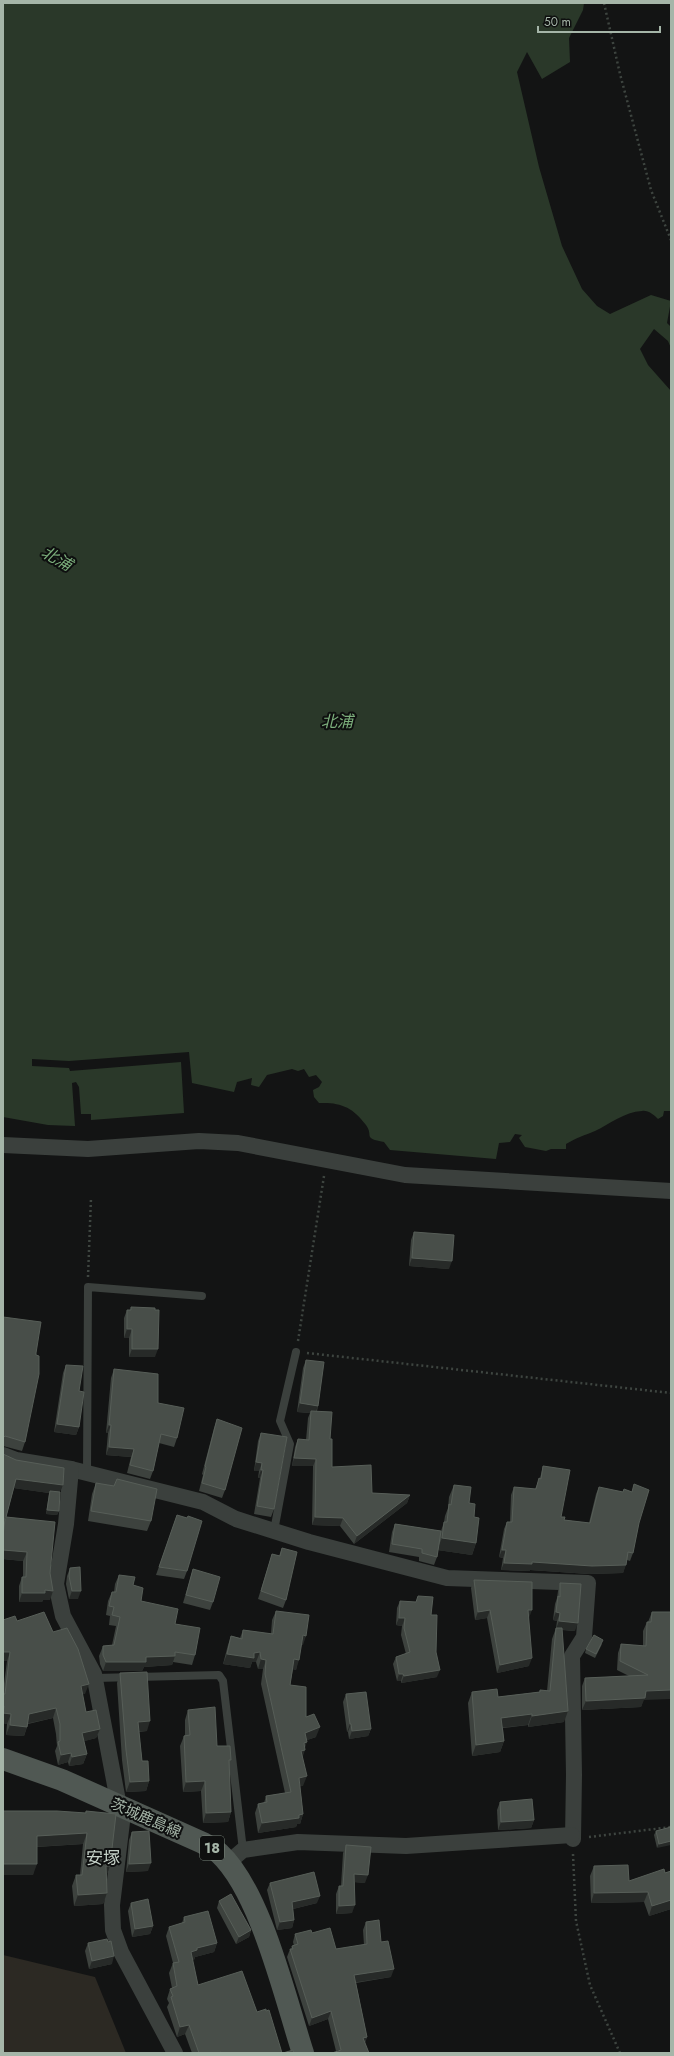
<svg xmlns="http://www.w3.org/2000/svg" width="674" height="2056" font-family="Jost,'Noto Sans JP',sans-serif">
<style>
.green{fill:#2c2923}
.water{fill:#2a3829}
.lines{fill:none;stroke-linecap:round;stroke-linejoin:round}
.path{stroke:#3e4540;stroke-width:2.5;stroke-dasharray:2 3;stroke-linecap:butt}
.lane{stroke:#3b403d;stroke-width:8}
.street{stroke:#3b403d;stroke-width:16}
.primary{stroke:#505853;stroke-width:22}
.wall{fill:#3d423e}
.shaded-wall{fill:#272a28}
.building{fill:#484e49;stroke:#575e58}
.labels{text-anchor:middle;stroke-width:4;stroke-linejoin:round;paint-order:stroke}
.shield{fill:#0e0f0f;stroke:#78837a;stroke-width:1}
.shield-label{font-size:14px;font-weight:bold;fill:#a5b5a8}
.street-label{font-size:15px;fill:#a5b5a8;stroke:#0e0f0f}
.water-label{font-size:16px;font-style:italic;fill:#7caf7c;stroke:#0e0f0f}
.quarter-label{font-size:17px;fill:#c5d1c8;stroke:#0e0f0f}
</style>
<rect width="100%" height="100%" fill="#131414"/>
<path class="green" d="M3,1955L95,1977L126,2053H3Z"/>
<path class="water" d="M3,3H584L583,10L569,38L570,62L542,79L527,52L517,72L539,167L562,246L582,289L597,306L610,314L651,295L671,301L667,323L671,327V348L668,341L654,329L640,349L648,365L671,391V1111H664L663,1116L658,1119C654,1115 648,1110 642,1111C624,1112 610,1124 595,1131C585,1135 576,1138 566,1144V1149H551L546,1151L525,1147L519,1138L522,1135L515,1134L510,1142L499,1143L496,1159L390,1150L384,1142C362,1138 374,1136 366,1125C353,1107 340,1102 319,1103L314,1097L313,1090L319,1087L322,1082L316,1075L309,1077L304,1069L298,1071L292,1069L267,1075L259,1087L251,1085L252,1078L237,1082L234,1092L192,1083L189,1052L69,1061L32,1059V1066L69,1068L70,1071L181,1062L184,1113L91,1120V1114H81L79,1087L76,1082L72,1083L75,1126L48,1125L3,1117Z"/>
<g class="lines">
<g class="path">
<path d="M604,3L620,74L651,190L671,240"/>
<path d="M88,1277L91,1198"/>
<path d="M298,1341L324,1176"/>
<path d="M307,1353L671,1393"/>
<path d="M589,1837L671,1827"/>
<path d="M573,1854L576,1921L590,1985L620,2053"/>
</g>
<g class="lane">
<path d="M87,1472L88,1287L202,1296"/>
<path d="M274,1531L290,1444L280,1421L296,1352"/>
<path d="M95,1678L219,1675L223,1681L243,1850"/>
</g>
<g class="street">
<path d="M3,1145L88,1149L199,1141L238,1143L405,1175L671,1191"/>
<path d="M3,1455L16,1460L71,1469L203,1502L236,1519L309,1542L447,1578L588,1583L584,1637L572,1656L574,1775L573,1839"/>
<path d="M71,1469L66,1524L56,1584L63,1616L94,1674L122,1822L112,1905L113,1930L121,1952L175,2053"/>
<path d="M228,1863L243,1850L298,1842L406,1846L572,1835"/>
</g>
<path class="primary" d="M3,1759L62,1780L203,1843C208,1846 214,1849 219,1853C261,1892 285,1998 303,2053"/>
</g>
<g class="wall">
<path d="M414,1232L449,1269L409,1266L411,1240Z"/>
<path d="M131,1307L155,1357H129V1338H124V1318L127,1310H130Z"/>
<path d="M3,1317L36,1353L25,1442L22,1451L3,1446Z"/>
<path d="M306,1360L318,1406L317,1411L330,1439L332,1467L372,1493L410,1495L407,1503L354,1544L340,1526L312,1525L313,1466H292L295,1447L298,1439L306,1440L308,1418L310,1413L297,1412L303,1368Z"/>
<path d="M66,1365L79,1427L76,1435L54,1432L63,1373Z"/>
<path d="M114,1369L158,1403L177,1438L174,1447L159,1443L153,1471L150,1479L127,1473L131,1457L106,1455L108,1433H106L111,1378Z"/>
<path d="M217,1419L225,1490L222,1498L199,1491L203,1475L202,1474L214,1428Z"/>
<path d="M261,1433L274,1509L271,1517L254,1514L260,1478H258L259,1471H254L258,1441Z"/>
<path d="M3,1454L60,1492L59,1511L57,1515L46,1514L49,1493L14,1488L6,1517L50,1573V1600H43L42,1602H19V1586L22,1577H23V1561L3,1559Z"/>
<path d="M543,1466L561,1517L564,1520L589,1523L596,1494L599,1487L639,1523L633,1553L630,1561L627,1560L623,1573L589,1574L530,1570L529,1571L501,1570L503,1558L499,1557L504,1529L507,1522H510L511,1495L514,1487L535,1489L540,1478Z"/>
<path d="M117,1479L151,1521L147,1531L88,1521L92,1494L96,1483L114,1486Z"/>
<path d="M454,1485L469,1503L474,1517L476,1543L472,1555L438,1550L437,1557L434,1565L419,1561V1557L389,1552L392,1532L395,1524L441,1531L444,1522L445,1516L448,1508L449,1497Z"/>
<path d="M177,1515L187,1571L184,1579L156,1575Z"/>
<path d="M282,1548L286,1600L283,1608L258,1599L272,1554L279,1556Z"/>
<path d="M70,1568L78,1599H69L66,1584L67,1576Z"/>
<path d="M193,1569L213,1602L210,1610L183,1603Z"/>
<path d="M119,1575L133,1585L141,1601L175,1624L195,1655L192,1665L173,1662L172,1665L144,1667L142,1671H103L100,1664L99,1656L103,1646L112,1645L116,1626L109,1625L110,1616L106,1615L108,1601L112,1592H114L115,1584Z"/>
<path d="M474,1580L529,1618V1666L497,1673L487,1618L475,1620L471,1588Z"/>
<path d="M560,1583L575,1631L562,1630L564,1722L528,1727V1725L503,1728L504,1741L500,1752L472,1756L468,1703L472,1692L498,1697L539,1692L540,1690L547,1691L552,1639L556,1628L557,1621L553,1620L555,1604L557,1598L558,1591Z"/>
<path d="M400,1601L431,1615L436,1652L437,1677L401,1683V1681H397L393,1664L396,1657L406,1654L401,1635L402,1626L396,1625L397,1608Z"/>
<path d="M276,1611L303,1645H301L296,1670L293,1669L290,1685L316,1737L307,1740L302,1758L303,1786H300L303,1814L300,1824H297L296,1827L258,1833L255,1813L258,1804L264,1803L266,1796L285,1793L261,1684L263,1669H258L256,1662H252L250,1668L223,1664L228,1645L231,1636L240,1638L243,1630L271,1634L272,1620Z"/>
<path d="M652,1612H671L641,1707L582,1710V1686L585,1678L629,1676L617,1670L618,1653L621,1644L643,1646V1631L647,1622H648Z"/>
<path d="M3,1620L17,1621L53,1632L85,1694H82L86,1712L100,1729L96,1738L84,1741L87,1754L83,1764L69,1766L68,1762L58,1765L55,1751L57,1746L56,1734L53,1718L28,1724L24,1736L6,1735L7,1724L3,1723V1691L7,1661H3Z"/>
<path d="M602,1644L595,1658L585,1653L586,1649Z"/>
<path d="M120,1673L147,1731L139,1732L142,1761L149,1781L146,1791L126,1792L122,1760L117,1683Z"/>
<path d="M346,1694L371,1729L368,1736L349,1739L348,1732H347L343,1702Z"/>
<path d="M188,1710L217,1746L231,1760L229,1765L231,1812L228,1822L203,1823L201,1791L183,1792L180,1746L184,1736L185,1735V1720Z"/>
<path d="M500,1802L534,1820L531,1828L498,1830L497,1810Z"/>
<path d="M3,1811L85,1813L86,1811L110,1866L106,1876L107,1893L103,1904L74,1906L72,1886L76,1875H80L83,1844L37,1847L33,1875Z"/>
<path d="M671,1827L657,1848L654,1835L656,1831Z"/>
<path d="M132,1832L148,1871L126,1872L129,1840Z"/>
<path d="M346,1845L365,1883L355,1882L352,1913L336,1914V1894L339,1886H341L343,1853Z"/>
<path d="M594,1866L629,1881L665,1873L671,1871V1909L649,1916L644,1902L591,1903L590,1876Z"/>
<path d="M270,1883L317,1903L293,1909L294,1920L292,1928L277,1930L267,1890Z"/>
<path d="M219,1901L251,1930L249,1937L236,1944L217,1908Z"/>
<path d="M131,1903L153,1926L150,1934L132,1937L128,1911Z"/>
<path d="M184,1917L217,1943L214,1952L195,1957L194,1960H192L198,1985L257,2012L282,2053H192L185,2034L177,2037L167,2007L169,2003L167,1999L170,1989L172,1988L169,1973L173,1963L166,1936L169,1927L182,1923Z"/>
<path d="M366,1922L381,1942L391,1977L356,1983L367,2037L365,2043L336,2051L328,2019L309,2026L287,1957L290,1949H291L292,1946H294L293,1942L295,1934L312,1933L336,1949L364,1945L363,1930Z"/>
<path d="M88,1943L112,1964L89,1969L85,1951Z"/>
</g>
<g class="shaded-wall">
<path d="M412,1258L452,1261L449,1269L409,1266Z"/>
<path d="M127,1329H132L129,1338H124Z"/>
<path d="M132,1349H158L155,1357H129Z"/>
<path d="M300,1403L318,1406L315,1414L311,1411L310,1413L297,1412Z"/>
<path d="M57,1424L79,1427L76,1435L54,1432Z"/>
<path d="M109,1425H111L108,1433H106Z"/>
<path d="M109,1447L134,1449L131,1457L106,1455Z"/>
<path d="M294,1458L316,1459L313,1466H292Z"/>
<path d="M256,1462L262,1463L259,1471H254Z"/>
<path d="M261,1470H263L260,1478H258Z"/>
<path d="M16,1479L63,1485L59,1494L50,1491L49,1493L13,1488Z"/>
<path d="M410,1495L407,1503L354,1544L357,1536Z"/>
<path d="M47,1510L59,1511L57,1515L46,1514Z"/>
<path d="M315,1517L343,1518L340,1526L312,1525Z"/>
<path d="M442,1538L476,1543L472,1555L437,1550Z"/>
<path d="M3,1550L27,1552L23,1561L3,1559Z"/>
<path d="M502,1550H506L503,1558L499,1557Z"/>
<path d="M532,1562L626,1565L623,1573L589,1574L530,1570L529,1571L501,1570L504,1563Z"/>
<path d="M45,1590L53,1591L50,1600H43L42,1602H19L22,1593Z"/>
<path d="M72,1591H81L78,1599H69Z"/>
<path d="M490,1610L487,1618L475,1620L478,1612Z"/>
<path d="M528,1610H532L529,1618H525Z"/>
<path d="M556,1612L560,1613L557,1621L553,1620Z"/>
<path d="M399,1618H405L402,1626L396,1625Z"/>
<path d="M559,1621L578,1623L575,1631L556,1629Z"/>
<path d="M303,1635L306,1636L303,1645H299Z"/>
<path d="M3,1652H10L7,1661H3Z"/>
<path d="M260,1652L256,1662H252L250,1668L223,1664L227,1654Z"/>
<path d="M175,1656L172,1665L144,1667L142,1671H103L106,1662L146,1657Z"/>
<path d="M532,1658L529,1666L497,1673L500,1665Z"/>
<path d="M261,1659L266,1660L263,1669H258Z"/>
<path d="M294,1659L299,1660L296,1670L291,1669Z"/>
<path d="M440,1670L437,1677L401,1683L404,1676Z"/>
<path d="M399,1674H403L401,1681H397Z"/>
<path d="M89,1684L85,1694L77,1695L81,1686Z"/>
<path d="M671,1690V1699L644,1700L641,1707L582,1710L586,1701L646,1691Z"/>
<path d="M56,1708L53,1718L25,1724L29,1714Z"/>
<path d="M568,1711L564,1722L528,1727L532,1716Z"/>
<path d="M3,1713L11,1714L7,1724L3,1723Z"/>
<path d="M532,1714L528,1725L497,1728L501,1718Z"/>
<path d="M150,1721L147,1731L134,1732L138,1722Z"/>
<path d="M350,1724H351L348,1732H347Z"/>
<path d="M10,1725L27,1727L24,1736L6,1735Z"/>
<path d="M320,1727L316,1737L302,1742L305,1733Z"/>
<path d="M100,1729L96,1738L78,1743L82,1733Z"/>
<path d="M371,1729L368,1736L349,1739L352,1731Z"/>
<path d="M504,1741L500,1752L472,1756L476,1745Z"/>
<path d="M307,1742L304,1750H305L302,1759L301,1751L304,1743Z"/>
<path d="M71,1753L68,1762L58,1765L61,1755Z"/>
<path d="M87,1754L83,1764L69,1766L72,1757Z"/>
<path d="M307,1776L303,1786L296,1787L299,1778Z"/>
<path d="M149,1781L146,1791L126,1792L130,1782Z"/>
<path d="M205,1781L201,1791L183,1792L186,1782Z"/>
<path d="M231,1812L228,1822L203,1823L206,1813Z"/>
<path d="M303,1814L300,1824H297L296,1827L258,1833L262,1823L299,1815Z"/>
<path d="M534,1820L531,1828L498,1830L501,1822Z"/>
<path d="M87,1833L83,1844L33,1847L37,1836Z"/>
<path d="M671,1841V1845L657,1848L659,1844Z"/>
<path d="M151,1863L148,1871L126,1872L129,1864Z"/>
<path d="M3,1864H37L33,1875H3Z"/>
<path d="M106,1866H110L106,1877Z"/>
<path d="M354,1874L368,1875L365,1883L351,1882Z"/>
<path d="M648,1892L644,1902L591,1903L594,1893Z"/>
<path d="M107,1893L103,1904L74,1906L78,1895Z"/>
<path d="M320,1896L317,1903L289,1910L292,1902Z"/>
<path d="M671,1900V1909L649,1916L652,1906Z"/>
<path d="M355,1905L352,1913L336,1914L339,1906Z"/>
<path d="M294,1920L292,1928L277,1930L280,1922Z"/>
<path d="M153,1926L150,1934L132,1937L135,1929Z"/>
<path d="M251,1930L249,1937L236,1944L239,1937Z"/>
<path d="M217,1943L214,1952L195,1957L194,1960L187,1962L191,1952L197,1948Z"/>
<path d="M114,1956L112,1964L89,1969L92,1961Z"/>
<path d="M394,1969L391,1977L351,1983L354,1975Z"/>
<path d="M331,2011L328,2019L309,2026L312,2018Z"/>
<path d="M189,2025L185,2034L177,2037L180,2027Z"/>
<path d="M367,2037L364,2045L363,2038Z"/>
</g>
<g class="building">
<path d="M414,1232L454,1235L452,1261L412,1258Z"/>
<path d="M131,1307L155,1308V1310H159L158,1349H132V1329H127V1310H131Z"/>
<path d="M3,1317L41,1322L36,1353V1355L39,1356V1374L25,1442L5,1436L3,1438Z"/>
<path d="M306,1360L324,1362L318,1406L300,1403Z"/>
<path d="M66,1365L83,1366L79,1391L84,1392L79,1427L57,1424Z"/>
<path d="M114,1369L158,1374V1403L184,1408L177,1438L161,1434L153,1471L130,1465L134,1449L109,1447L111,1425H109Z"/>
<path d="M311,1411L332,1412L330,1439H332V1467L371,1465L372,1493L410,1495L357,1536L343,1518L315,1517L316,1459L294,1458L298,1439L309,1440Z"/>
<path d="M217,1419L242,1428L225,1490L202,1483L206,1467L205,1466Z"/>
<path d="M261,1433L287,1437L274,1509L257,1506L263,1470H261L262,1463L256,1462Z"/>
<path d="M3,1454L16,1460L64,1468L63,1485L16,1479L6,1517L55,1522L50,1573L53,1591L45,1590V1593H22V1577H26L27,1552L3,1550V1536L5,1519H3Z"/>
<path d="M543,1466L570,1470L561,1517H565L564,1520L590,1523L599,1487L623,1492L624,1489L632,1492L634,1484L649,1490L639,1523L633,1553L628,1552L626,1565L592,1566L532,1562V1564L504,1563L506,1550H502L507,1522H512L514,1487L536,1489L539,1478L541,1479Z"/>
<path d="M117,1479L157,1489L151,1521L91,1511L96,1483L114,1486Z"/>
<path d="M454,1485L471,1487L469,1503L475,1504L474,1517L479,1518L476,1543L442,1538L444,1522H447L449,1504L451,1505Z"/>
<path d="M50,1491L60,1492L59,1511L47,1510Z"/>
<path d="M177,1515L187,1518L188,1516L202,1521L187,1571L159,1567Z"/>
<path d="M395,1524L441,1531L437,1557L422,1553V1549L392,1544Z"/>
<path d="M282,1548L297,1552L286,1600L261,1591L272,1554L280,1556Z"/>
<path d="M80,1567L81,1591H72L69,1576L70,1568Z"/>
<path d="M193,1569L220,1577L213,1602L186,1595Z"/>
<path d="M119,1575L135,1577L133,1585L143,1588L141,1601L178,1609L175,1624L200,1628L195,1655L175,1652V1656L146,1657V1662H106L103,1655V1646L114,1645L120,1617L112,1615L114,1607L109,1606L112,1592H116Z"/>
<path d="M474,1580L532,1582V1610H528L532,1658L500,1665L490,1610L478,1612Z"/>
<path d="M560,1583L581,1584L578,1623L559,1621L560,1613L556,1612L558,1596L560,1597Z"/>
<path d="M418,1596L433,1597L431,1615H437L436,1652L440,1670L404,1676L403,1674H399L396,1657L410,1652L404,1628L405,1618H399L400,1601L416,1602Z"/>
<path d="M276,1611L309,1615L306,1636L303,1635L299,1660L294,1659L290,1685L306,1687V1717L314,1714L320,1727L305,1733L307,1742L304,1743L305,1750L301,1751L307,1776L299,1778L303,1814L299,1815V1818L262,1823L258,1804L267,1802L266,1796L291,1792L265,1674L266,1660L261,1659L260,1652L254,1653V1658L227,1654L231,1636L242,1639L243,1630L273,1634Z"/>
<path d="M44,1612L53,1632L67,1628L78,1649L89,1684L81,1686L86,1712L96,1710L100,1729L82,1733L87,1754L72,1757L71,1753L61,1755L58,1742L60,1741V1724L56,1708L29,1714L27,1727L10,1725L11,1714L3,1713L4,1706H3V1694H5L10,1652H3V1620L15,1616L17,1621Z"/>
<path d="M652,1612H671V1690L646,1691L645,1698L586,1701L585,1678L648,1675L620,1661L621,1644L646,1646L647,1622H651Z"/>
<path d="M556,1628H562L568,1711L532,1716V1714L501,1718L504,1741L476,1745L472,1692L497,1689L498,1697L540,1692V1690L550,1691Z"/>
<path d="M594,1635L603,1640L596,1654L586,1649Z"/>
<path d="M147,1672L150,1721L138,1722L142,1761H148L149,1781L130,1782L126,1750L120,1673Z"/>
<path d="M366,1692L371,1729L352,1731L351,1724H350L346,1694Z"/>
<path d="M215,1707L217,1746H230L231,1760H229L231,1812L206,1813L205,1781L186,1782L184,1736L190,1735L188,1710Z"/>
<path d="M532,1799L534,1820L501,1822L500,1802Z"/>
<path d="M3,1811H57L86,1813V1811L116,1814L110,1866H106L107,1893L78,1895L76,1875H82L87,1833L37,1836V1864H3Z"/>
<path d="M671,1827V1841L659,1844L656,1831Z"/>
<path d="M149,1831L151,1863L129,1864L132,1832Z"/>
<path d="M346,1845L371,1847L368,1875L354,1874L355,1905L339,1906V1886H343Z"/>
<path d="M628,1865L629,1881L664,1869L665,1873L671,1871V1900L652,1906L648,1892L594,1893V1866Z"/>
<path d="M314,1872L320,1896L292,1902L294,1920L280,1922L270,1883Z"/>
<path d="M231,1894L251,1930L239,1937L219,1901Z"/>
<path d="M148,1899L153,1926L135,1929L131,1903Z"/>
<path d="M208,1911L217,1943L197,1948V1950L191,1952L198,1985L242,1971L257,2012L266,2009V2011L269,2010L282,2053H221V2052L218,2053H199L189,2025L180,2027L171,1997L173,1996L170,1989L177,1986L173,1963L179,1962L169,1927L185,1922L184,1917Z"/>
<path d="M379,1920L381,1942L388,1941L394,1969L354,1975L367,2037L363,2038L369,2053H332L341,2050L331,2011L312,2018L290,1949H293L292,1946L298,1944L295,1934L311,1930L312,1933L330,1928L336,1949L367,1944L366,1922Z"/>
<path d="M107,1939L108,1942L111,1941L114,1956L92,1961L88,1943Z"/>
<path d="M293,2050L294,2053H283Z"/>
</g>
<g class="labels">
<rect class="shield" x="200" y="1836" width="24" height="24" rx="3"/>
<g class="shield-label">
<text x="212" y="1853">18</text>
</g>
<g class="street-label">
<text transform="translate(146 1818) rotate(24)" y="5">茨城鹿島線</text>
</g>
<g class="water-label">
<text transform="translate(57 558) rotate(29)" y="6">北浦</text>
<text x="337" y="727">北浦</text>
</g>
<g class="quarter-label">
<text x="103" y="1864">安塚</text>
</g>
</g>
<rect width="674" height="2056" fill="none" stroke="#a5b5a8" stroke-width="8"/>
<path d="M538 26v6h122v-6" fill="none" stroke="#a5b5a8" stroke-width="2"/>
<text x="544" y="26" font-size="12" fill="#a5b5a8" stroke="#0e0f0f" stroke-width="3" paint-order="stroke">50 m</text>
</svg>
